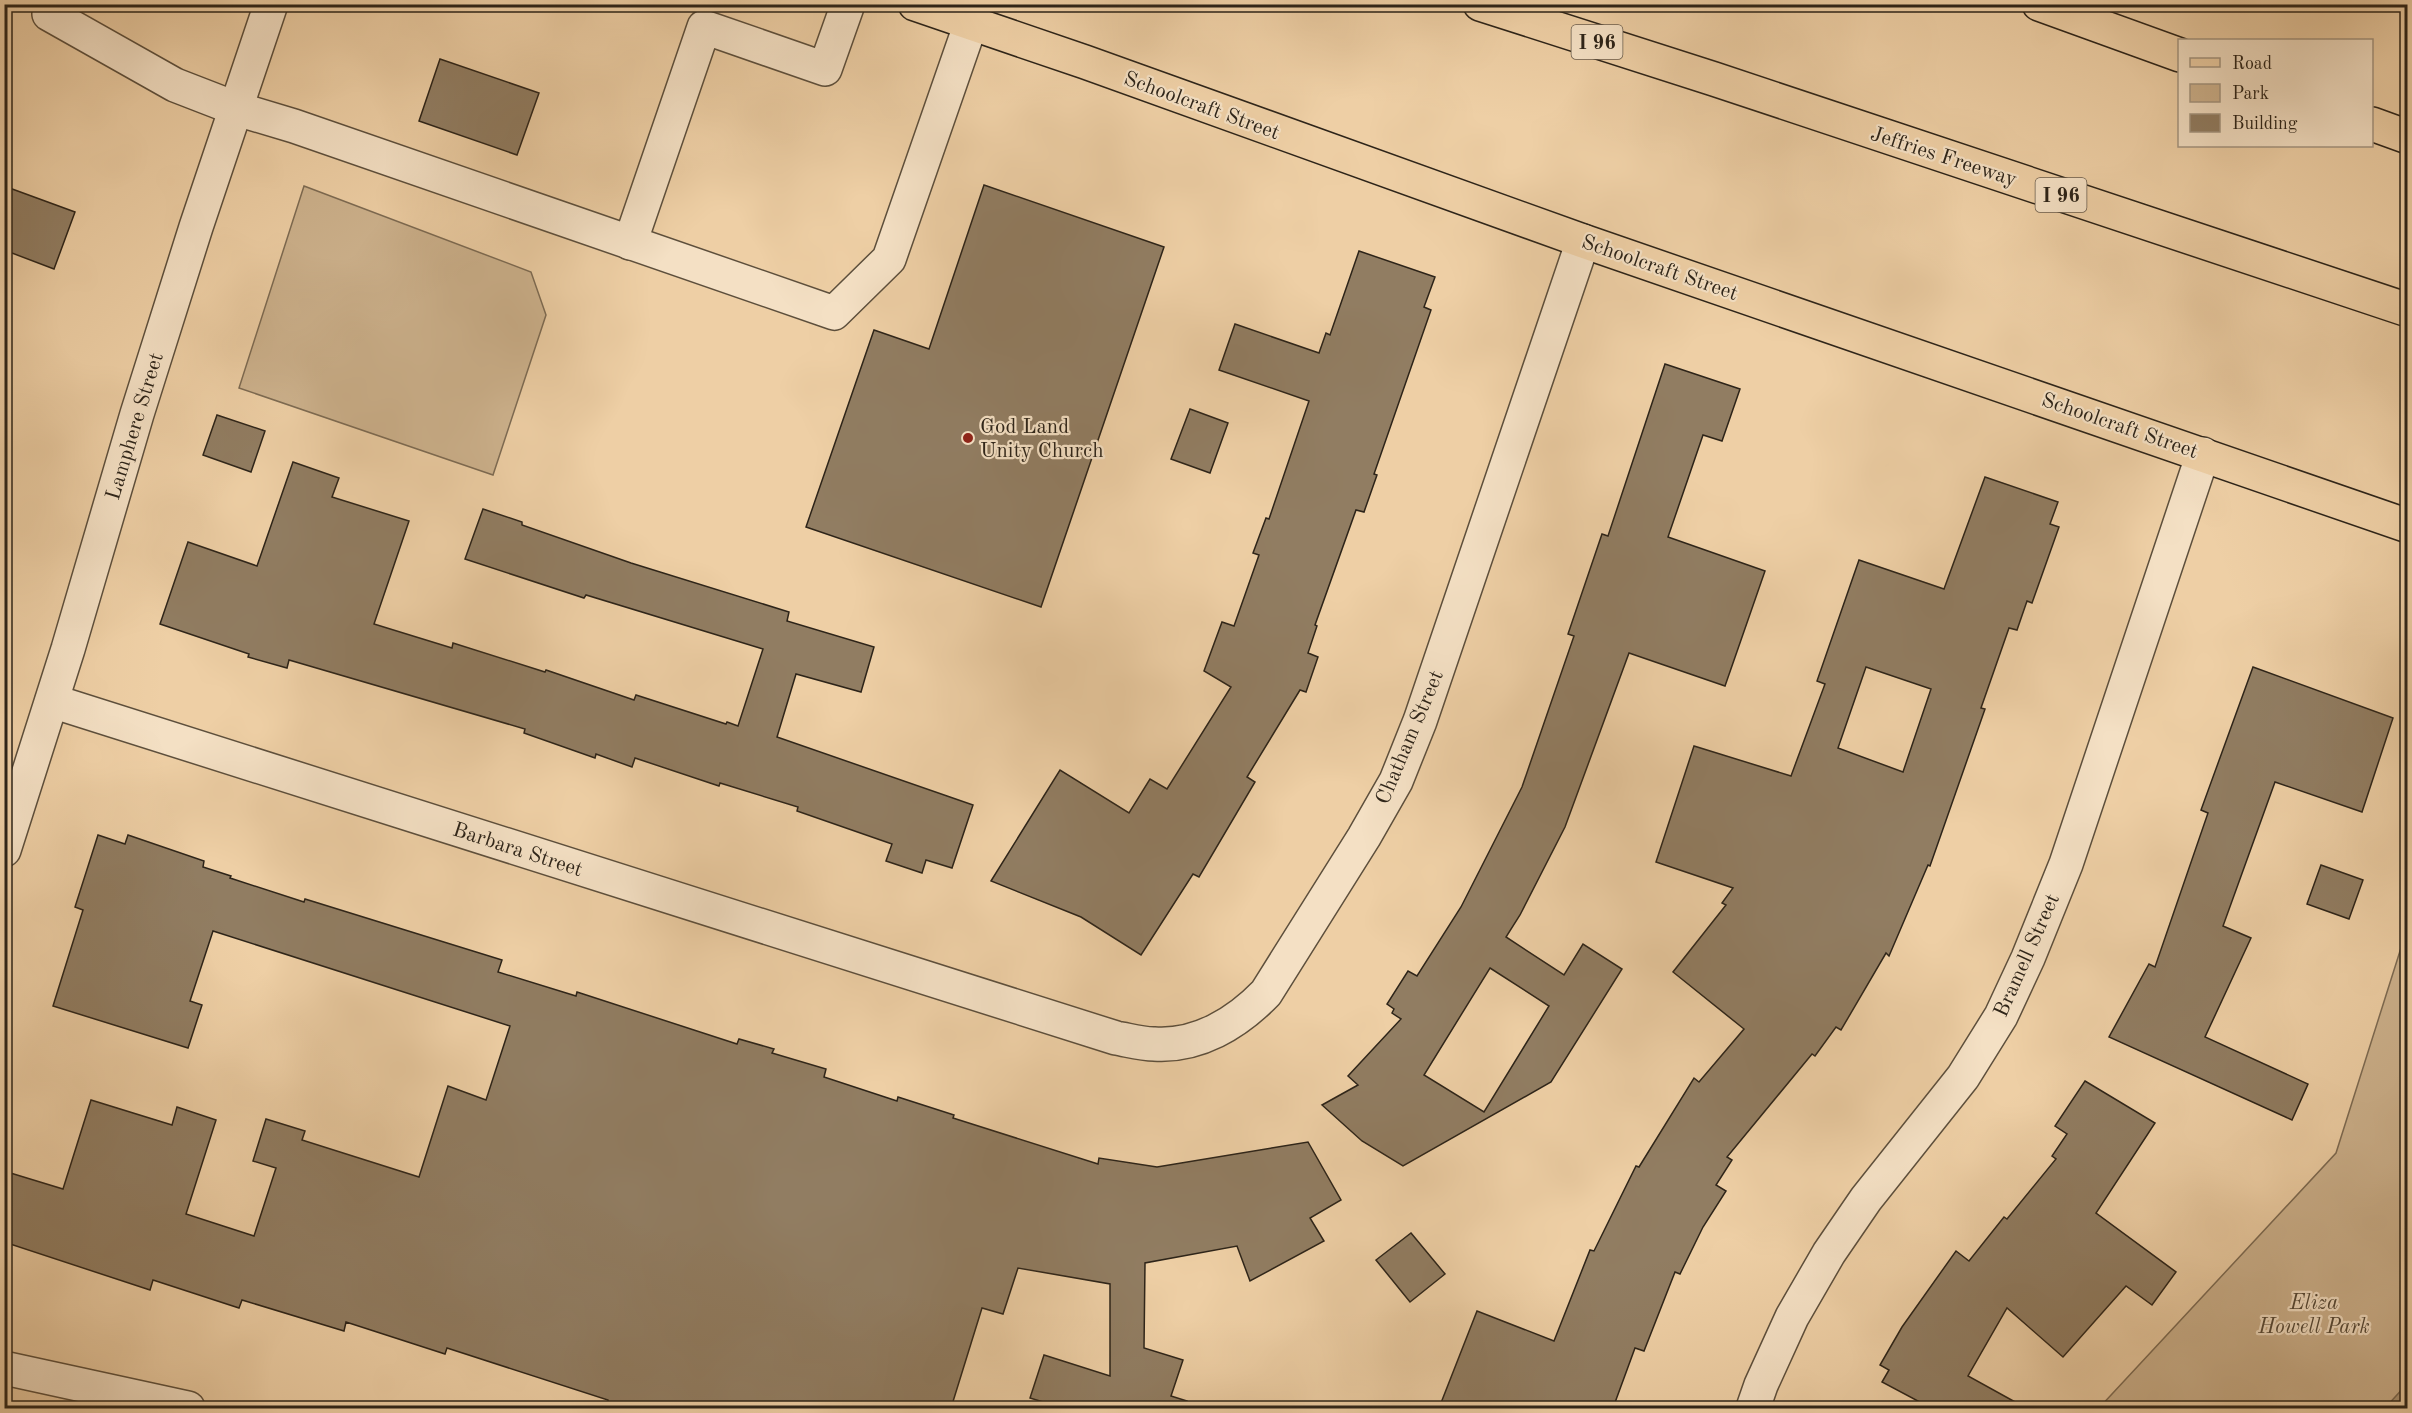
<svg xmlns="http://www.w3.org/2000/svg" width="2412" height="1413" font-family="'Old Standard TT',serif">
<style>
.green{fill:#cdb28d;stroke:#7d6b53;stroke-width:1.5}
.water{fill:#ac9575;stroke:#796850;stroke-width:1.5}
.building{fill:#917d62;stroke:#2d2419;stroke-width:1.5;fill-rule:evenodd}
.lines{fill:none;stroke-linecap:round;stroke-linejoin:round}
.minor-casing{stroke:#5d4f3c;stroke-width:36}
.major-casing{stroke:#2d2419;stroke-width:36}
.highway-casing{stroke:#2d2419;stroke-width:36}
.minor{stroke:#f4e0c4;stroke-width:33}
.major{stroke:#eecfa5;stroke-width:33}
.highway{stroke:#eecfa5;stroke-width:33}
.poi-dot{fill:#8f2418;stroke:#f4e0c4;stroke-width:2}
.labels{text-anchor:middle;stroke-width:4.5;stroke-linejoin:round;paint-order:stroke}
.shield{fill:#f4e0c4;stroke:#695c4c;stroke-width:1.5}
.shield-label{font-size:20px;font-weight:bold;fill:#2d2419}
.street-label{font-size:21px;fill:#2d2419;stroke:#f4e0c4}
.poi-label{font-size:21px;fill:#2d2419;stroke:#f4e0c4;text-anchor:start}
.park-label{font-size:21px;font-style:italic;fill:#554836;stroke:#f4e0c4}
</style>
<rect width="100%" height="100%" fill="#eecfa5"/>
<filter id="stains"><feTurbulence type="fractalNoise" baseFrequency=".00333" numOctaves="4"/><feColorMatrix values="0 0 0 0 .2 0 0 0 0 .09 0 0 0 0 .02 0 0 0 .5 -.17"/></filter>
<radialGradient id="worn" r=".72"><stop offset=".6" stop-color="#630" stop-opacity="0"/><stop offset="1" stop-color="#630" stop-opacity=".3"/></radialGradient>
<g class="green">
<path d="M304,186L531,272L546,315L493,475L239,388Z"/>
<path d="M2407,929V1408H2099L2336,1153Z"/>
</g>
<path class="water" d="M2407,1384V1408H2385Z"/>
<g class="building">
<path d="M440,59L539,93L517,155L419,121Z"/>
<path d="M984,185L1164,247L1041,607L806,527L874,330L929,349Z"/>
<path d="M4,186L75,212L54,269L4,250Z"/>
<path d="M1359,251L1435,277L1424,307L1431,310L1374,474L1377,475L1364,512L1356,510L1315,625L1317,626L1308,653L1318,657L1306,692L1300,690L1247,777L1255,782L1199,877L1193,874L1141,955L1081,917L991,881L1060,770L1129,813L1150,779L1167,789L1231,687L1204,671L1222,622L1234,626L1259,555L1253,553L1266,518L1269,519L1309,401L1219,370L1235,324L1319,353L1326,333L1330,335Z"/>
<path d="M1665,364L1740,389L1722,441L1703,435L1668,537L1765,571L1725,686L1629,653L1565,827L1520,915L1506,937L1564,975L1583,944L1622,969L1551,1082L1403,1166L1362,1141L1322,1105L1358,1085L1348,1076L1401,1019L1392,1013L1394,1009L1387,1004L1408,971L1417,976L1461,907L1522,787L1574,636L1568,634L1602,534L1608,536ZM1490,968L1549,1006L1484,1112L1424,1075Z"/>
<path d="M1190,409L1228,423L1210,473L1171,459Z"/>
<path d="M217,415L265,431L251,472L203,455Z"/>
<path d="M293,462L339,478L332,497L409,521L374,624L452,648L453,643L545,672L546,670L634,700L636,695L726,724L727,722L738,726L763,649L586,595L584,598L465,559L483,509L522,522V525L631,563L789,612L787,621L874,647L861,692L796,674L777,737L973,805L952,868L926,860L922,873L886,861L892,844L797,811L798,807L720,783L719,786L635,758L632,767L596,754L595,758L524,733L525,729L289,660L287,668L248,657L249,654L160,624L188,542L257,566Z"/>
<path d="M1985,477L2058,502L2050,524L2059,527L2032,603L2027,601L2017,630L2009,628L1981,708L1985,709L1930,866L1928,865L1889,956L1886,953L1841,1030L1836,1027L1815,1056L1812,1054L1727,1157L1732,1160L1716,1185L1726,1191L1703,1227L1680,1274L1675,1272L1644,1351L1635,1348L1613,1408H1439L1477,1311L1554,1341L1590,1250L1594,1251L1636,1166L1639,1167L1694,1078L1699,1082L1744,1029L1673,972L1726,905L1722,903L1733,888L1656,862L1694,746L1791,776L1825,684L1817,681L1859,560L1944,589ZM1866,667L1931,689L1903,772L1838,748Z"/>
<path d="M2253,667L2393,718L2362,812L2275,782L2223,926L2251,938L2205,1037L2308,1084L2292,1120L2109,1037L2149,964L2155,967L2208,813L2201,810Z"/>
<path d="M98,835L125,844L128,835L204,861L203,867L231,876L230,878L304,902L305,899L502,960L498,972L576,996L577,992L737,1044L739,1039L774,1049L772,1053L826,1069L824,1077L897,1101L898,1097L954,1115L953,1118L1098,1164L1099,1158L1157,1167L1308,1142L1341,1200L1310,1218L1324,1241L1250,1281L1237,1246L1145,1263L1144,1348L1183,1360L1171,1396L1187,1401L1185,1408H1063L1030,1398L1044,1355L1110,1376V1284L1018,1268L1003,1314L982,1308L951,1408H628L608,1402V1400L447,1348L445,1354L346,1322L344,1331L242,1300L239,1308L153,1280L150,1290L4,1242V1171L63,1189L91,1100L172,1125L177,1107L216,1120L186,1214L254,1236L276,1168L253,1161L266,1119L305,1131L302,1140L419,1177L448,1086L486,1100L510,1026L213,931L190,1001L202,1005L188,1048L53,1006L83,910L75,907Z"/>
<path d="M2321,865L2363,880L2349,919L2307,904Z"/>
<path d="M2085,1081L2155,1123L2096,1213L2176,1272L2152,1305L2126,1286L2063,1357L2007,1308L1968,1376L2026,1408H1931L1882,1382L1889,1370L1880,1365L1902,1327L1956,1251L1969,1261L2004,1217L2007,1219L2056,1159L2052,1156L2067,1134L2055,1126Z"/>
<path d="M1411,1233L1445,1274L1410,1302L1376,1260Z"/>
</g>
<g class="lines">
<defs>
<g id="minor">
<path d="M49,14L175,85L237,109L294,126L834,313L889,259L971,23"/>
<path d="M630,243L704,27L825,69L848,4"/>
<path d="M52,701L1116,1038C1128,1040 1141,1044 1154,1044C1198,1047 1237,1023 1266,993L1364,837L1396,781L1420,721L1583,241"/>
<path d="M4,850L68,649L137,414L196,227L271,4"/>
<path d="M4,1368L188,1408"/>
<path d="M1753,1408L1761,1385L1792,1317L1829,1253L1866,1199L1963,1077L2001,1016L2028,958L2066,864L2203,454"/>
</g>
<path id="major" d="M915,4L1085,62L1583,241L2408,526"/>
<g id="highway">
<path d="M1480,4L1714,79L2408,310"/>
<path d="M2039,4L2180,55"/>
<path d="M2372,124L2408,137"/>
</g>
</defs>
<use href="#minor" class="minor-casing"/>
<use href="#major" class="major-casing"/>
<use href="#highway" class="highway-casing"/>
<use href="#minor" class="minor"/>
<use href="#major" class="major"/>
<use href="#highway" class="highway"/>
</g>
<circle class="poi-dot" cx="968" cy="438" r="6"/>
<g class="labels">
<g class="shield">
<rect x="1571.5" y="25" width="51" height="34" rx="4.5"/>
<rect x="2035.5" y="178" width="51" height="34" rx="4.5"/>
</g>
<g class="shield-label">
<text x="1597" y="49">I 96</text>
<text x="2061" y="202">I 96</text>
</g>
<g class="street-label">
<text transform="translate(1202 105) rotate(20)" y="7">Schoolcraft Street</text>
<text transform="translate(1944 156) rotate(18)" y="7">Jeffries Freeway</text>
<text transform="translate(1660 267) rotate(19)" y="7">Schoolcraft Street</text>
<text transform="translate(2120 425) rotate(19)" y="7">Schoolcraft Street</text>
<text transform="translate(134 426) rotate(-73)" y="7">Lamphere Street</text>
<text transform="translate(1409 737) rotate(-67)" y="7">Chatham Street</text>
<text transform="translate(518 849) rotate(18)" y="7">Barbara Street</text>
<text transform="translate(2026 955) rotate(-66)" y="7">Bramell Street</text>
</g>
<g class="poi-label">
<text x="980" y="433">God Land<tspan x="980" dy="24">Unity Church</tspan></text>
</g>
<g class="park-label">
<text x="2314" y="1309">Eliza<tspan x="2314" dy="24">Howell Park</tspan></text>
</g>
</g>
<rect width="2412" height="1413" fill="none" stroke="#eecfa5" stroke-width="24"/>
<rect x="6" y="6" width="2400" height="1401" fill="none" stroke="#2d2419" stroke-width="3"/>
<rect x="12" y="12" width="2388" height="1389" fill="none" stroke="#2d2419" stroke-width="1.5"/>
<rect x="2178" y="39" width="195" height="108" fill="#f4e0c4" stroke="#a49580" stroke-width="1.5"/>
<rect x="2190" y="58" width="30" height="9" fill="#eecfa5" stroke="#a49580" stroke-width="1.5"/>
<text x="2232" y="69" font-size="18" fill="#2d2419">Road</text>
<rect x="2190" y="84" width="30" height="18" fill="#cdb28d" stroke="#a49580" stroke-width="1.5"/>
<text x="2232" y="99" font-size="18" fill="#2d2419">Park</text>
<rect x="2190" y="114" width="30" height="18" fill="#917d62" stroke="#a49580" stroke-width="1.5"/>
<text x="2232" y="129" font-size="18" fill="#2d2419">Building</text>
<rect width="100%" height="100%" filter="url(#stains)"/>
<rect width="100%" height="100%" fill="url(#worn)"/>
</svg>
